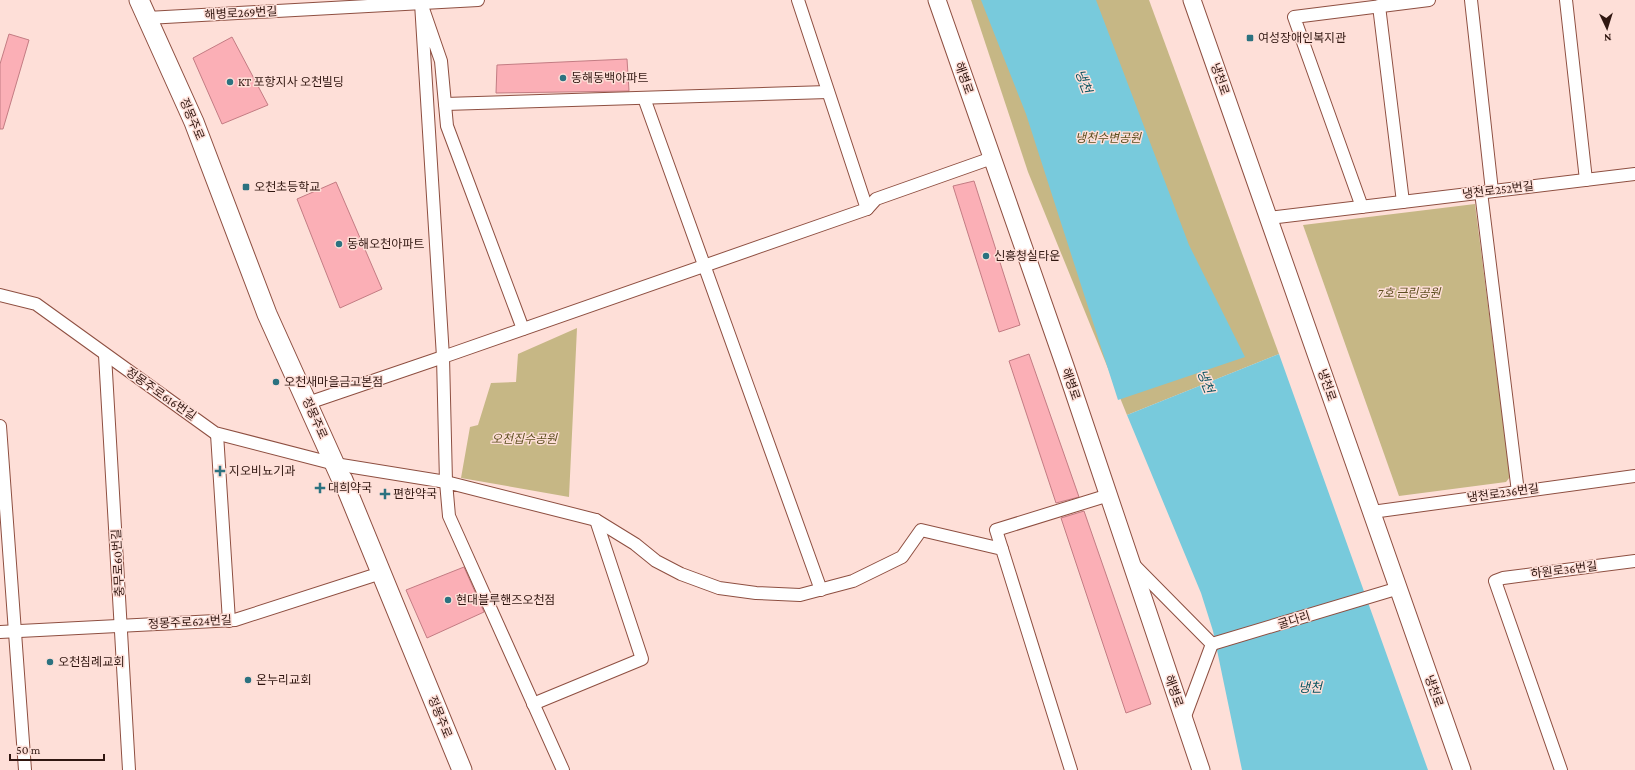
<svg xmlns="http://www.w3.org/2000/svg" width="1635" height="770" font-family="'Crimson Pro','Noto Sans KR',serif">
<style>
.green{fill:#c6b785}
.water{fill:#78cadc}
.lines{fill:none;stroke-linecap:round;stroke-linejoin:round}
.stream{stroke:#78cadc;stroke-width:4}
.building{fill:#fbafb6;stroke:#c37c83}
.street-casing{stroke:#8e4f41;stroke-width:14}
.secondary-casing{stroke:#8e4f41;stroke-width:19}
.primary-casing{stroke:#8e4f41;stroke-width:21}
.street{stroke:#fff;stroke-width:12}
.secondary{stroke:#fff;stroke-width:17}
.primary{stroke:#fff;stroke-width:19}
.poi-dot{fill:#2c7280;stroke:#fedfd8;stroke-width:1.5}
.labels{text-anchor:middle;stroke-width:3;stroke-linejoin:round;paint-order:stroke}
.street-label{font-size:12px;fill:#311711;stroke:#fedfd8}
.poi-label{font-size:12px;fill:#311711;stroke:#fedfd8;text-anchor:start}
.park-label{font-size:12px;font-style:italic;fill:#5c4e1e;stroke:#fedfd8}
.water-label{font-size:13px;font-style:italic;fill:#0a5360;stroke:#fedfd8}
</style>
<rect width="100%" height="100%" fill="#fedfd8"/>
<g class="green">
<path d="M971,0H1149L1279,354L1127,415L1028,172Z"/>
<path d="M1475,204L1510,477L1506,482L1399,496L1303,225Z"/>
<path d="M577,328L569,497L461,478L470,427L478,425L491,383L516,382L518,354Z"/>
</g>
<g class="water">
<path d="M981,0H1096L1189,245L1245,357L1118,400L1026,114Z"/>
<path d="M1279,354L1428,770H1242L1213,631L1201,593L1127,415Z"/>
</g>
<g class="lines">
<path class="stream" d="M1200,367L1208,387"/>
</g>
<g class="building">
<path d="M9,34L29,40L3,129H0V64Z"/>
<path d="M232,37L268,105L222,124L193,58Z"/>
<path d="M627,59L629,91L496,93L497,65Z"/>
<path d="M974,181L1020,325L999,332L953,186Z"/>
<path d="M336,182L382,289L340,308L297,199Z"/>
<path d="M1029,354L1079,497L1056,503L1009,361Z"/>
<path d="M1084,511L1151,704L1126,713L1061,518Z"/>
<path d="M464,567L484,612L427,638L406,590Z"/>
</g>
<g class="lines">
<defs>
<g id="street">
<path d="M1471,0L1492,191"/>
<path d="M1566,0L1586,180"/>
<path d="M1379,6L1403,202"/>
<path d="M147,18L478,0"/>
<path d="M644,98L821,590"/>
<path d="M445,104L828,92"/>
<path d="M1481,192L1518,492"/>
<path d="M1362,207L1294,17L1429,0"/>
<path d="M867,209L876,199L992,158"/>
<path d="M1269,218L1635,174"/>
<path d="M0,295L36,304L215,433L335,464L446,482L443,357L867,209L798,0"/>
<path d="M105,355L129,770"/>
<path d="M308,403L443,357L421,3L441,61L447,126L523,329"/>
<path d="M0,426L25,770"/>
<path d="M217,434L229,621"/>
<path d="M1372,512L1635,476"/>
<path d="M1002,549L996,530L1109,495"/>
<path d="M1134,565L1212,644"/>
<path d="M0,632L235,620L381,573"/>
<path d="M1212,644L1399,588"/>
<path d="M533,704L642,659L596,520"/>
<path d="M1184,719L1212,644"/>
<path d="M563,770L449,516L446,482L596,520L635,544L656,561L681,574L719,588L756,593L800,595L853,581L902,557L921,530L1002,549L1071,770"/>
<path d="M1561,770L1495,581L1503,578L1635,561"/>
</g>
<g id="secondary">
<path d="M937,0L1065,366L1201,770"/>
<path d="M1192,0L1462,770"/>
</g>
<path id="primary" d="M139,0L194,122L267,314L340,476L343,480L462,770"/>
</defs>
<use href="#street" class="street-casing"/>
<use href="#secondary" class="secondary-casing"/>
<use href="#primary" class="primary-casing"/>
<use href="#street" class="street"/>
<use href="#secondary" class="secondary"/>
<use href="#primary" class="primary"/>
</g>
<g class="poi-dot">
<rect x="1246" y="34" width="8" height="8" rx="2"/>
<circle cx="563" cy="78" r="4"/>
<circle cx="230" cy="82" r="4"/>
<rect x="242" y="183" width="8" height="8" rx="2"/>
<circle cx="339" cy="244" r="4"/>
<circle cx="986" cy="256" r="4"/>
<circle cx="276" cy="382" r="4"/>
<path d="M218 465h4v4h4v4h-4v4h-4v-4h-4v-4h4z"/>
<path d="M318 482h4v4h4v4h-4v4h-4v-4h-4v-4h4z"/>
<path d="M383 488h4v4h4v4h-4v4h-4v-4h-4v-4h4z"/>
<circle cx="448" cy="600" r="4"/>
<circle cx="50" cy="662" r="4"/>
<circle cx="248" cy="680" r="4"/>
</g>
<g class="labels">
<g class="street-label">
<text transform="translate(241 13) rotate(-3)" y="4">해병로269번길</text>
<text transform="translate(964 78) rotate(71)" y="4">해병로</text>
<text transform="translate(1220 79) rotate(71)" y="4">냉천로</text>
<text transform="translate(192 119) rotate(67)" y="4">정몽주로</text>
<text transform="translate(1498 190) rotate(-7)" y="4">냉천로252번길</text>
<text transform="translate(1071 384) rotate(71)" y="4">해병로</text>
<text transform="translate(1327 385) rotate(71)" y="4">냉천로</text>
<text transform="translate(161 394) rotate(35)" y="4">정몽주로616번길</text>
<text transform="translate(315 418) rotate(66)" y="4">정몽주로</text>
<text transform="translate(1503 493) rotate(-8)" y="4">냉천로236번길</text>
<text transform="translate(118 563) rotate(-93)" y="4">충무로60번길</text>
<text transform="translate(1564 570) rotate(-7)" y="4">하원로36번길</text>
<text transform="translate(1294 620) rotate(-17)" y="4">굴다리</text>
<text transform="translate(190 622) rotate(-3)" y="4">정몽주로624번길</text>
<text transform="translate(1174 691) rotate(71)" y="4">해병로</text>
<text transform="translate(1434 691) rotate(71)" y="4">냉천로</text>
<text transform="translate(440 717) rotate(68)" y="4">정몽주로</text>
</g>
<g class="poi-label">
<text x="1258" y="42">여성장애인복지관</text>
<text x="571" y="82">동해동백아파트</text>
<text x="238" y="86">KT 포항지사 오천빌딩</text>
<text x="254" y="191">오천초등학교</text>
<text x="347" y="248">동해오천아파트</text>
<text x="994" y="260">신흥청실타운</text>
<text x="284" y="386">오천새마을금고본점</text>
<text x="229" y="475">지오비뇨기과</text>
<text x="328" y="492">대희약국</text>
<text x="393" y="498">편한약국</text>
<text x="456" y="604">현대블루핸즈오천점</text>
<text x="58" y="666">오천침례교회</text>
<text x="256" y="684">온누리교회</text>
</g>
<g class="park-label">
<text x="1108" y="142">냉천수변공원</text>
<text x="1409" y="297">7호 근린공원</text>
<text x="524" y="443">오천집수공원</text>
</g>
<g class="water-label">
<text transform="translate(1084 81) rotate(68)" y="5">냉천</text>
<text transform="translate(1206 381) rotate(68)" y="5">냉천</text>
<text x="1310" y="692">냉천</text>
</g>
</g>
<g transform="translate(1607 28) rotate(176)" stroke="#fedfd8" stroke-width="3" paint-order="stroke">
<path d="M0-3L7 15L0 10L-7 15Z" fill="#311711"/>
<text y="-6" font-size="11" font-weight="bold" text-anchor="middle" fill="#311711">N</text>
</g>
<path d="M10 754v6h94v-6" fill="none" stroke="#311711" stroke-width="2"/>
<text x="16" y="754" font-size="12" fill="#311711" stroke="#fedfd8" stroke-width="3" paint-order="stroke">50 m</text>
</svg>
